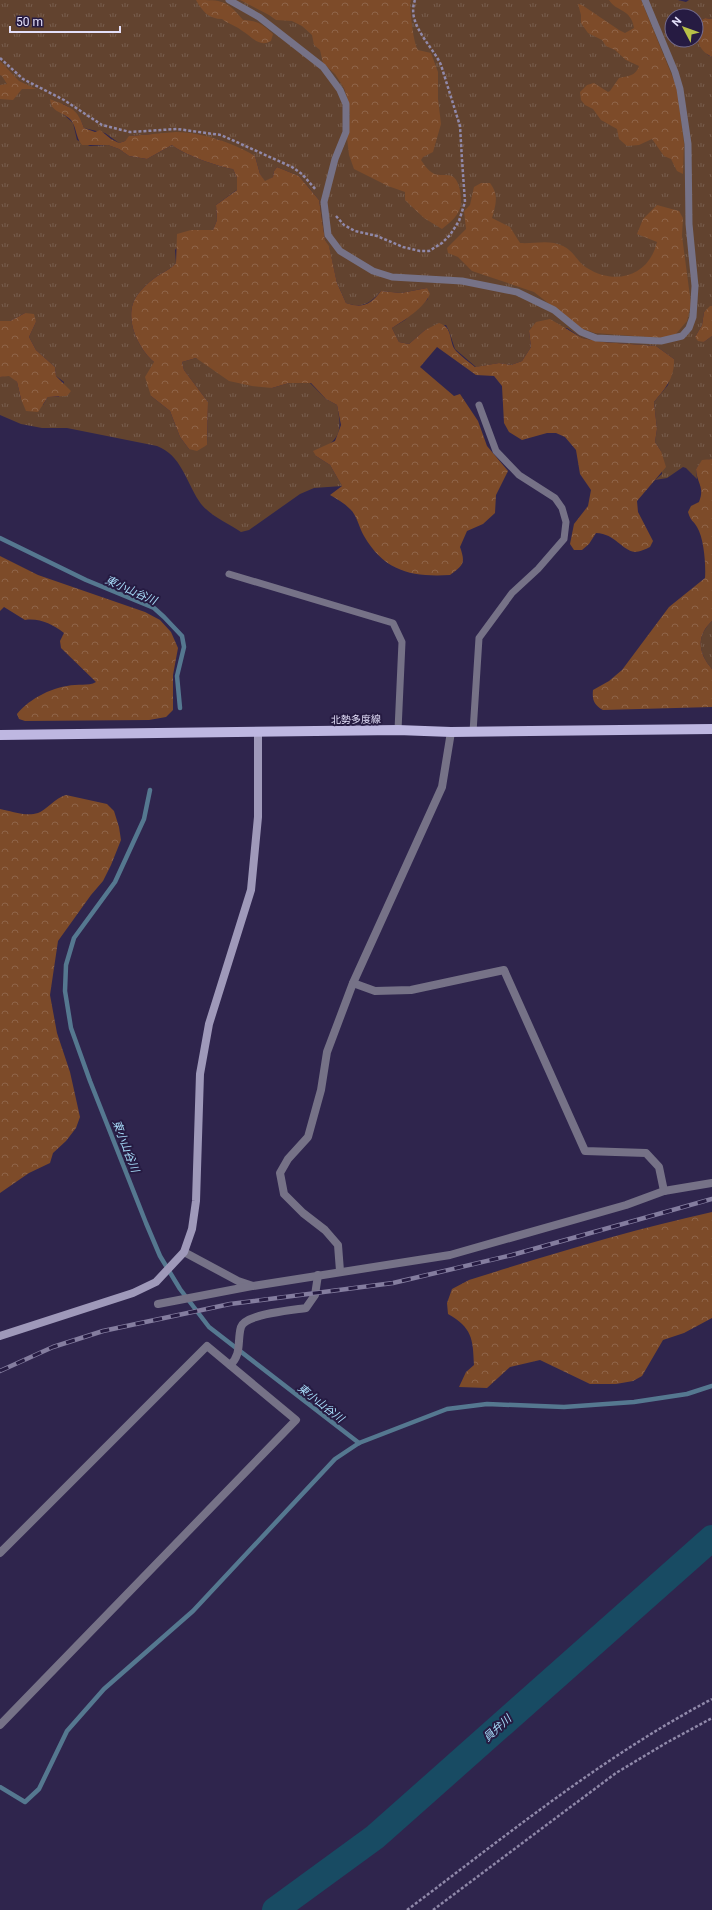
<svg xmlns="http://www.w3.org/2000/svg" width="712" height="1910" font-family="Roboto,'Noto Sans JP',sans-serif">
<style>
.grass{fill:url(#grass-tufts)}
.forest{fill:url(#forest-crowns)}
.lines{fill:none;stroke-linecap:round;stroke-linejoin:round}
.stream{stroke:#557890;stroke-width:4.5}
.river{stroke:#184b63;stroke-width:26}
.path{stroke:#9089aa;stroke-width:2.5;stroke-dasharray:3 2;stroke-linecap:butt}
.lane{stroke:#767287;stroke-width:7}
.street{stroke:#767287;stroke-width:8}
.secondary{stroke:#9f99ba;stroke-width:8}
.primary{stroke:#beb7e1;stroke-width:10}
.rail-casing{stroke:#847d9f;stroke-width:4.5}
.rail{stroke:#261b42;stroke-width:3;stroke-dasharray:9;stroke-linecap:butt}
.labels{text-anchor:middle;stroke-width:4;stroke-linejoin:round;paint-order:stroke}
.street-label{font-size:10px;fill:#e4e0fa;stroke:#261b42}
.water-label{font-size:11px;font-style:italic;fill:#a7dcf9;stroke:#261b42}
</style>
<defs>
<pattern id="grass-tufts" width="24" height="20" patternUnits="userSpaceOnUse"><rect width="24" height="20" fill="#62432f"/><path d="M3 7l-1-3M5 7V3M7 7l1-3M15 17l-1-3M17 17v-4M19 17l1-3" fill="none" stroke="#785e4e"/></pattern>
<pattern id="forest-crowns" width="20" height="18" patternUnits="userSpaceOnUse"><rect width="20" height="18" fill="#7d4b29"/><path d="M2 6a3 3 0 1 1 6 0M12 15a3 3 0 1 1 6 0" fill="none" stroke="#8f6549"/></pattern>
</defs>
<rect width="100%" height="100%" fill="#2f254d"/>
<g class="grass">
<path d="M0,0H678L686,2L689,0H712V19L705,18L696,23V16H672V40H696L708,55L712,57V306L704,312L702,325L695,337L704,342L712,336V459L702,461L696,469L697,479L686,468L683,467L667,478L655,480L662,474L661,451L655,442L657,429L654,402L668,385L674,359L656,346L603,342L582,338L567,328L529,331L531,347L522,361L511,365L499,363L476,367L455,349L449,331L446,325L425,330L409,344L399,342L392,328L405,320L428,299L427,288L401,293L381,291C370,303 363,309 346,303L337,283L329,247L325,240L319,200L299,176L277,167L274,171L273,177L265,182L260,174L255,156L217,139L153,134L130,136L125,141L119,143L105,133L84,128C81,118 73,108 63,104V114L73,123L77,140L90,146L108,145L119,149L129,156L147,159L172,145C180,153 221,168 233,169L237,178L238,189L216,205L217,220L213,230H191L175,250L176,263C171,269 163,272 156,277C150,281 143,288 138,294C122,315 137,347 154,362L151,396L170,411L180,437L189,449L207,445L208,402L184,370L182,362L196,358L272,388L289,383H310L326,399L337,405C343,435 339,437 316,456L330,465L342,486L314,488L300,494L249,530L241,532C228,523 208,515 199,501C186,481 181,455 157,446L67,428H42L21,424L0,415V377L9,375L17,382L21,399L43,405L48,397H59L64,382L56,376L55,367L36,350L29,337L36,322L25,313L10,321H0Z"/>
<path d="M712,621V669C698,653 696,636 712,621Z"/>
</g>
<g class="forest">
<path d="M196,0C222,0 227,0 243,20C258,21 261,23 273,34L271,41C258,48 252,36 241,30C235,25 228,24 222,19C209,19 202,11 196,0Z"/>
<path d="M240,0H411L410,5C411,15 413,42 418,50L431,53L438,72V99L441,124L433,152L423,157L421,160C427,169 432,176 443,175C446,175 450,175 452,176C461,181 463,203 459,211C456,218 448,224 442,229L424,218L405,200V192L388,186L354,169L349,155L347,138L350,115L348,100L344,88L335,74L323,63L320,50L314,45L312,35L302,26L292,21L276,20L269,15Z"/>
<path d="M609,0H641L677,88L684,144L683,174L677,171L671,159L664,156L652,139L639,145L627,146L619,139L617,129L601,120L593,109L585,105L581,100L580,92L587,85L594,83L608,92L610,91L619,78C628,76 636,76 639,66L626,60L615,50L606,46L602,40L588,33L581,23V15L578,4L582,5L619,30L625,33L634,28C631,8 616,12 609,0Z"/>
<path d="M705,18L712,19V57C697,50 696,37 696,23Z"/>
<path d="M0,61L19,81L36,89H22L13,100L0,99V85L7,84L2,76L0,75Z"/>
<path d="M50,99C69,107 77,107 84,128L95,132L100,130L111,139L119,143L125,141L129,136C145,135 160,133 176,132C201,132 234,143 255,156L260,174L265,181L273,177L274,171L277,167L299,176L319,200L325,240L329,246L337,283L346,303C363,309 371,304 381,291L401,293L427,288L430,294C424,308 405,320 392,328L399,342L409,344L425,330L439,323C454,328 448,341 456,351C462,357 469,362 475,367L499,363L511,365L522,361L531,347L529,331L536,322L550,319L582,338L603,342L656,346L674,359C675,378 665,389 654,402L657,429L655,442L661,451L666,467L637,501L638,512L653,541L650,547C646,549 639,552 635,552C621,550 616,534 596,533L589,544L582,550H574L570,544L574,524L588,506L591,490L580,474L576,450L565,437L556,433H547L522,440L509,432L504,423L502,386L494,376L476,375L437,347L420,367L454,396L460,394L478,421L487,446L508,471L496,495L495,513L483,524L467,531L460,547C466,564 463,565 450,575C412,577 385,572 364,536C359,528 357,515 350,509C344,503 337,499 330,495L342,486L330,465L316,456L313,451L335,441L341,425L337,405L326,399L311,383H289L272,388L252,386L229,381L196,358L182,362L184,370L208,402L207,445L197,451L189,449L180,437L170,411L151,396L145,377L154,362C137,347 122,315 138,294C143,288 150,281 156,277C163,272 171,269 176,263L177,234L191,230H213L217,220L216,205L237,190V178L233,169C221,168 180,153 172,145L147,159L129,156L119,149L108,145H82C75,137 77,126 70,119C61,111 51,112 50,99Z"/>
<path d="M481,183H490C499,195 496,204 492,218L510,227L520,243C535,244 549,239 563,246C574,251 577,262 587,268C616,286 649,276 657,242L637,234L643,219L657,205L679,211L683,218L682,236L691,304L687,321L675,335L660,338L595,333L580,328L534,292L472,271L458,257L448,253L447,248L466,229L464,211L470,205L474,187Z"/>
<path d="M710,306H712V336L704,342L698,341L695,337L702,325L704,312Z"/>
<path d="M25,313L34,314L36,322L29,337L36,350L55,367L56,376L71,391L67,396L48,397L38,412L26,411L21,399L17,382L9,376L0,377V321H10Z"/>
<path d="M712,459V621C696,636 698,653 712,669V707L603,710C594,705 592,700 593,690L609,681L622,670L669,607L705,578C706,565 704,538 697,527C693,520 691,522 688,512L691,506L699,502C705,487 697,484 696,469L702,460Z"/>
<path d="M0,556L38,575L145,612L160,620L171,632L178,648L173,675V710L166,717L149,720L25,721L19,719L17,714C30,698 54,686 75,685C83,684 90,686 96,682L61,648L60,641L64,633C52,624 40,618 25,620L4,607L0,611Z"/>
<path d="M66,795L107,804L114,811L119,827L121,840L111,865L103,881L91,895L58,941L50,995L57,1033L70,1072L80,1117L76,1128L66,1141L53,1153L50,1163L29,1173L0,1193V809C11,811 26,817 38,813C45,811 55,798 66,795Z"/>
<path d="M712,1212V1318L684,1333L663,1340L642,1376L633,1381L616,1384H590L540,1360L510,1367L487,1388L459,1387L466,1372L474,1365C473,1338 472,1328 448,1314L447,1303L452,1289L469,1280C549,1255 630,1230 712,1212Z"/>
</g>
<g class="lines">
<g class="stream">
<path d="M0,538L86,580L154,608L164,617L182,636L184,647L177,676L180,708"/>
<path d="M150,790L144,819L115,882L74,938L66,965L65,991L71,1028L90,1081L146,1223L160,1256L180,1289L209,1327L359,1443"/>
<path d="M0,1787L25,1802L39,1789L67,1731L104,1689L193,1611L335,1459L359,1443L447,1409L487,1404L564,1407L634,1402L687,1394L712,1386"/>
</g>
<path class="river" d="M275,1910L375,1837L712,1538"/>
<g class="path">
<path d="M0,58L23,79L64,100L102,125L130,132L177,129L221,135L292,167L302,174L316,190"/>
<path d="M336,216L344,225L355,231L377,236L403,247L420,251H429L442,243L450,235L459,221L465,202L462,160L460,126L441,65C432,45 406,24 415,0"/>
<path d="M407,1910C506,1836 602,1757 712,1699"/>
<path d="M433,1910L616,1773L666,1743L712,1718"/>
</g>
<g class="lane">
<path d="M229,0L259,17L323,67L340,90L346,104V132L335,159L324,202L328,235L340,251L373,271L392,277L462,281L517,292L554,310L581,332L596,338L661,341L682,336L689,328L693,317L695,286L689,224L688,144L680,89L675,72L645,0"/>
<path d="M229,574L393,623L402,642L398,730"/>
<path d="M473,732L479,638L512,593L538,569L564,539L566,522L562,508L555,498L519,475L496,451L479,405"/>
</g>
<g class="street">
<path d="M353,983L375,991L411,990L504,970L585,1151L646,1153L659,1167L664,1191"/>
<path d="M184,1252L238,1281L253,1286L450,1255L626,1205L664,1191L712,1183"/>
<path d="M340,1271L338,1245L325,1230L303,1213L284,1194L280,1173L288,1159L308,1137L321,1090L327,1052L353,983L442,787L451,732"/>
<path d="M158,1304L252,1286"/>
<path d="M230,1365C242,1355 237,1340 241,1327C245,1314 293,1310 306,1308L315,1295L318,1275"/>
<path d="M0,1553L207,1346L296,1420L0,1725"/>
</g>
<path class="secondary" d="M0,1336L133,1293L156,1282L184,1252L192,1229L196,1201L200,1074L209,1024L251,890L258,817V733"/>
<path class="primary" d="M0,735L398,730L451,732L712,729"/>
<defs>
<path id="rail" d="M0,1371L53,1347L103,1331L230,1304L393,1283L512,1255L712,1199"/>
</defs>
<use href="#rail" class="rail-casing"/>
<use href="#rail" class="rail"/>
</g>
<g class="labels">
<g class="street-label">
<text transform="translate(356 719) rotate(-1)" y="4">北勢多度線</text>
</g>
<g class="water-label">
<text transform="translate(131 590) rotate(24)" y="4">東小山谷川</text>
<text transform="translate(126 1146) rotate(69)" y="4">東小山谷川</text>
<text transform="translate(321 1403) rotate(38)" y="4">東小山谷川</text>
<text transform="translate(497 1728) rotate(-42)" y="4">員弁川</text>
</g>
</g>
<g transform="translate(684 28) rotate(311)"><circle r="19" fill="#261b42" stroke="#726a8c"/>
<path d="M0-3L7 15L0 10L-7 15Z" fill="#b8c147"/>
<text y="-6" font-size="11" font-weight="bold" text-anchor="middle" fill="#e4e0fa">N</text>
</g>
<path d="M10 26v6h110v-6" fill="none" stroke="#e4e0fa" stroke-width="2"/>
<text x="16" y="26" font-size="12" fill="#e4e0fa" stroke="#261b42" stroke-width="3" paint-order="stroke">50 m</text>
</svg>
